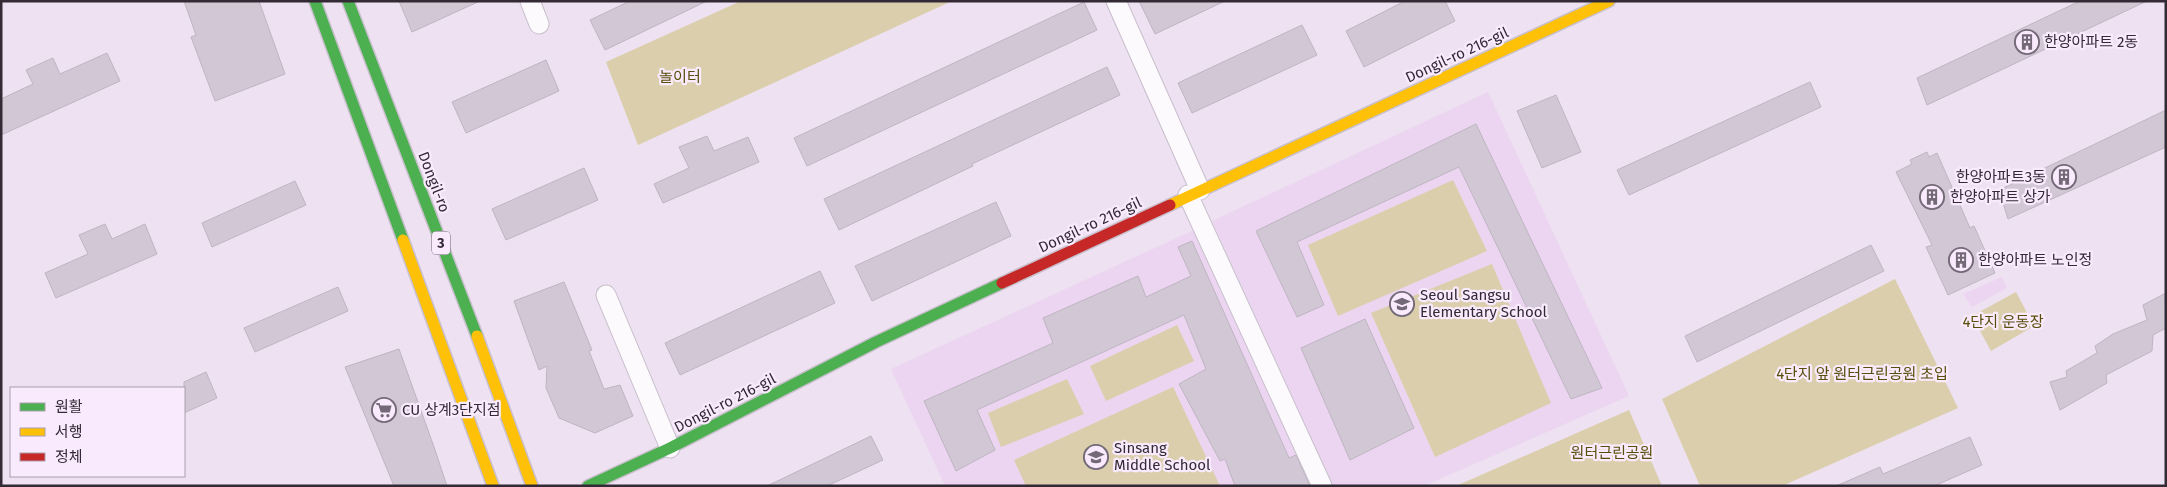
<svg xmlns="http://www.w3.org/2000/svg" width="2167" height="487" font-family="'Fira Sans','Noto Sans KR',sans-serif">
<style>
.built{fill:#ebd5f0}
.green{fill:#dbceac}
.building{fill:#d2c8d5;stroke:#bfb5c2}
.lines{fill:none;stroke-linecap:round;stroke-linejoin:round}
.street-casing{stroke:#c8bfcc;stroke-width:21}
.fast-casing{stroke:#c8bfcc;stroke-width:14}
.slow-casing{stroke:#c8bfcc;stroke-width:14}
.jam-casing{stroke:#c8bfcc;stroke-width:14}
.street{stroke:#fcfafd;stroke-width:19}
.fast{stroke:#4caf50;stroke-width:11}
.slow{stroke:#ffc107;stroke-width:11}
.jam{stroke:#c62828;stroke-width:11}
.labels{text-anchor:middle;stroke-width:4.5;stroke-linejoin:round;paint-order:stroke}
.shield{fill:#f9ebfd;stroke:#6e6472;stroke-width:1}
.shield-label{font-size:14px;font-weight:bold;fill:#332a36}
.poi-label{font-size:15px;fill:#332a36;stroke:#f9ebfd;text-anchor:start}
.street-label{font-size:15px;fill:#332a36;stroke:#f9ebfd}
.park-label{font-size:15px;fill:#584e0a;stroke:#f9ebfd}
</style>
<rect width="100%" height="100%" fill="#eee1f1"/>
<g class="built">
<path d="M1488,92L1629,396L1424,486H1333L1212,221Z"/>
<path d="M1194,230L1312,486H945L891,369Z"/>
<path d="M2002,277L2007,288L1972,307L1963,294Z"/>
</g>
<g class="green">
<path d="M741,1H952L638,145L606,62Z"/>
<path d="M1453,180L1487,251L1338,316L1308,245Z"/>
<path d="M1492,264L1551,403L1435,457L1371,313Z"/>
<path d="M1895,279L1958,408L1782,486H1700L1662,399Z"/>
<path d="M2016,292L2034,326L1991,351L1972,316Z"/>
<path d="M1177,325L1194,361L1106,401L1090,366Z"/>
<path d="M1067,379L1084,414L1001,447L988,413Z"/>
<path d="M1173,387L1220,486H1026L1014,460Z"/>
<path d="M1629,410L1662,486H1456Z"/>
</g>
<g class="building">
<path d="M184,1H259L285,74L215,101L191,37L196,35Z"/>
<path d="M399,1H480L412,32Z"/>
<path d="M630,1H707L605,50L590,20Z"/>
<path d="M1139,1H1225L1155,34Z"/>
<path d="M1405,1H1445L1455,21L1364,67L1346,31Z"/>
<path d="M2080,1H2147L1927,105L1917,78Z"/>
<path d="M1084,2L1097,30L807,166L794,138Z"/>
<path d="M1302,25L1317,55L1192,113L1178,83Z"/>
<path d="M107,53L120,81L1,135V99L33,84L26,70L53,58L60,74Z"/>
<path d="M546,60L559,91L466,133L452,102Z"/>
<path d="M1107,67L1120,95L972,164L973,166L839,230L824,199Z"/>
<path d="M1810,82L1821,107L1629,195L1617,170Z"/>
<path d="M1556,95L1581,152L1542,168L1517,111Z"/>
<path d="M2166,110V147L2008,219L1999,190Z"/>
<path d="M1476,124L1602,388L1571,399L1459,167L1297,242L1324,305L1297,317L1256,231Z"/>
<path d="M707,136L714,151L748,137L759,162L663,203L654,184L689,168L679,147Z"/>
<path d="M1927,152L1929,157L1937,153L1970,228L1974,226L1995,273L1948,295L1926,247L1932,245L1896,172L1912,164L1910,160Z"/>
<path d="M584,168L598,200L506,240L492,209Z"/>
<path d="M295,181L306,205L212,247L202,223Z"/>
<path d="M996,202L1011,236L872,301L855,266Z"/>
<path d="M105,224L112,239L145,224L157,254L56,298L45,273L88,254L79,235Z"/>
<path d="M1192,241L1289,458L1296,455L1310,486H1235L1225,459L1220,461L1179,384L1206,369L1184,315L977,410L995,450L956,471L924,401L1053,343L1043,318L1138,276L1146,297L1191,276L1178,247Z"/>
<path d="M1871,245L1884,271L1697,362L1685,336Z"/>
<path d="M820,271L835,303L680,375L665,343Z"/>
<path d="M564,282L592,350L589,351L604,389L620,385L633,416L595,433L559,418L546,388L547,366L539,370L514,301Z"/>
<path d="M338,287L348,311L255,352L244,328Z"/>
<path d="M2166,293V328L2153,335L2152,351L2106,375L2107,383L2060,410L2050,382L2067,377L2066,371L2097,353L2095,346L2113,334L2147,320L2143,305Z"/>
<path d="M1365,319L1414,428L1350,460L1301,348Z"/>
<path d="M399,349L434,447L447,486H394L345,367Z"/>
<path d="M206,372L217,398L184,413V382Z"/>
<path d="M871,436L883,460L827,486H767Z"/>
<path d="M1970,437L1982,465L1934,486H1836L1880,467L1883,474Z"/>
</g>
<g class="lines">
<defs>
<g id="street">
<path d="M530,1L539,24"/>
<path d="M1116,1L1200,190"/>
<path d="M1188,195L1322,486"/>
<path d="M606,295L670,448"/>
</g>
<g id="fast">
<path d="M315,1L403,240"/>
<path d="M348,1L477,336"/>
<path d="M588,486L670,448L876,342L1002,283"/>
</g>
<g id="slow">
<path d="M1170,205L1609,1"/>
<path d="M403,240L493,486"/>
<path d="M477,336L532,486"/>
</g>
<path id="jam" d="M1002,283L1170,205"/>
</defs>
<use href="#street" class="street-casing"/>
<use href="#fast" class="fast-casing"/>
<use href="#slow" class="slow-casing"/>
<use href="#jam" class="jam-casing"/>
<use href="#street" class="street"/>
<use href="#fast" class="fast"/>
<use href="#slow" class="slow"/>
<use href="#jam" class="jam"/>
</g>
<defs>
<symbol id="building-ring" viewBox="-11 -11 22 22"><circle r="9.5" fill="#f9ebfd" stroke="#746a77" stroke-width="1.5"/><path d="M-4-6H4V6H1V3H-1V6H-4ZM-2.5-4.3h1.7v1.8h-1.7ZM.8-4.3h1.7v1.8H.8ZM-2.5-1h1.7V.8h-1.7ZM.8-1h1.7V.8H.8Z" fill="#746a77"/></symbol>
<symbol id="school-ring" viewBox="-11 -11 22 22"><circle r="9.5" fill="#f9ebfd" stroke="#746a77" stroke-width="1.5"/><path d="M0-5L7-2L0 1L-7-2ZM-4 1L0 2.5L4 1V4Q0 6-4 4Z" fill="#746a77"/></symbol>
<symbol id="supermarket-ring" viewBox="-11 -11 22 22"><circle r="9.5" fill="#f9ebfd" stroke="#746a77" stroke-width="1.5"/><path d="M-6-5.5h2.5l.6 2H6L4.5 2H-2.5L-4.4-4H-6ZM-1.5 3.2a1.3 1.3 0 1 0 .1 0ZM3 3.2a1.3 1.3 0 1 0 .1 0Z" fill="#746a77"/></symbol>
</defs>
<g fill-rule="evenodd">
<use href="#building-ring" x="2013" y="28" width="28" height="28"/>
<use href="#building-ring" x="2050" y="163" width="28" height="28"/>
<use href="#building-ring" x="1918" y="183" width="28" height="28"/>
<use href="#building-ring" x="1947" y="246" width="28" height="28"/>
<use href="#school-ring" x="1388" y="290" width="28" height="28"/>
<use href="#supermarket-ring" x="370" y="396" width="28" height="28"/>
<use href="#school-ring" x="1082" y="443" width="28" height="28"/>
</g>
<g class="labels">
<rect class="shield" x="432" y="231.5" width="18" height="23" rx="4"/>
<g class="shield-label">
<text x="441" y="248">3</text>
</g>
<g class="poi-label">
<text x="2044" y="47">한양아파트 2동</text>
<text x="2046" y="182" text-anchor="end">한양아파트3동</text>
<text x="1950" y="202">한양아파트 상가</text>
<text x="1978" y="265">한양아파트 노인정</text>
<text x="1420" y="300">Seoul Sangsu<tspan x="1420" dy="17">Elementary School</tspan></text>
<text x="402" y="415">CU 상계3단지점</text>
<text x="1114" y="453">Sinsang<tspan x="1114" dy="17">Middle School</tspan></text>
</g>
<g class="street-label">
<text transform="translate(1457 55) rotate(-25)" y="5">Dongil-ro 216-gil</text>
<text transform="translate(434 182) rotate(69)" y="5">Dongil-ro</text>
<text transform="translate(1090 225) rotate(-25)" y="5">Dongil-ro 216-gil</text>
<text transform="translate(725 403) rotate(-27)" y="5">Dongil-ro 216-gil</text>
</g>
<g class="park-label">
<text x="680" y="82">놀이터</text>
<text x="2003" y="327">4단지 운동장</text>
<text x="1862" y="379">4단지 앞 원터근린공원 초입</text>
<text x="1612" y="458">원터근린공원</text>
</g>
</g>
<rect width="2167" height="487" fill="none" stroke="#332a36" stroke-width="5"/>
<rect x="10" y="387" width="175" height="90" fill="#f9ebfd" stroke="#aa9ead"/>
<rect x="20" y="403" width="25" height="8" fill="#4caf50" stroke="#aa9ead"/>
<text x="55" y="412" font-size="15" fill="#332a36">원활</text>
<rect x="20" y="428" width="25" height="8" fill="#ffc107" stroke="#aa9ead"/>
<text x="55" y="437" font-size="15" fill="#332a36">서행</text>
<rect x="20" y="453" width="25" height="8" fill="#c62828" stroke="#aa9ead"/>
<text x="55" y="462" font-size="15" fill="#332a36">정체</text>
</svg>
